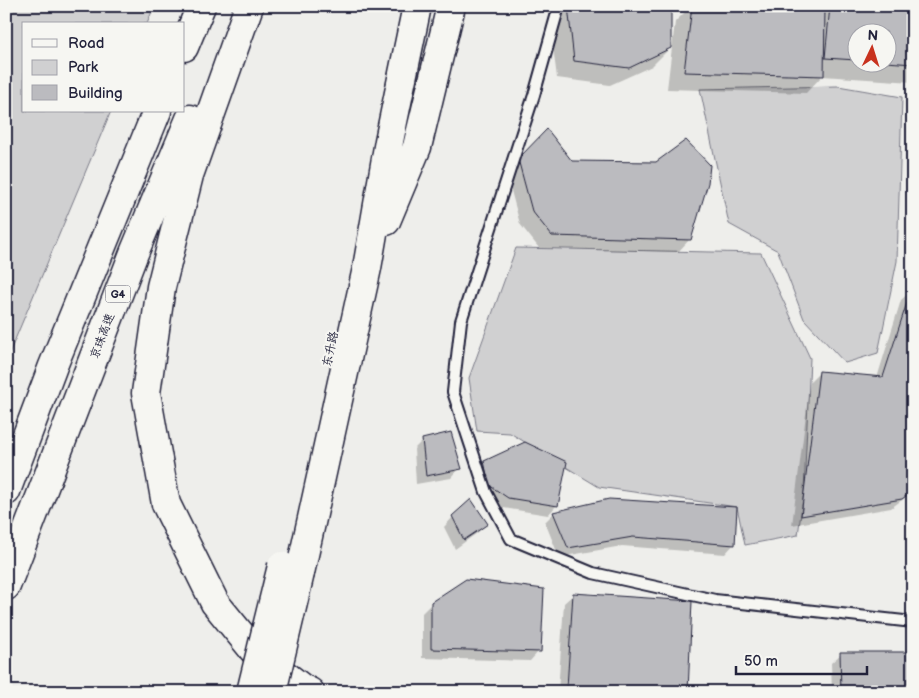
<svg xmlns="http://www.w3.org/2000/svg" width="919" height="698" font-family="'Balsamiq Sans','LXGW WenKai TC',sans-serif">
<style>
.green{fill:#d0d0d1;stroke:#797986}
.shadow{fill:#0003;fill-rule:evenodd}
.building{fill:#bbbbbf;stroke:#22223b}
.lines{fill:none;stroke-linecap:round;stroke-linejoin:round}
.lane-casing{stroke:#22223b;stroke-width:14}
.primary-casing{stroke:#22223b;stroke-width:31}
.highway-casing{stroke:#22223b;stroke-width:31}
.lane{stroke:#f6f6f2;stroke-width:10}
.primary{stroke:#f6f6f2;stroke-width:28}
.highway{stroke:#f6f6f2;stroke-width:28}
.primary-bridge-casing{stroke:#22223b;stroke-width:31;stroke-linecap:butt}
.primary-bridge{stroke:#f6f6f2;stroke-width:28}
.labels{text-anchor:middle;stroke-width:4;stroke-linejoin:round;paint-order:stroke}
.shield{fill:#f6f6f2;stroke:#626272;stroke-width:1}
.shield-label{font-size:11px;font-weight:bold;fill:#22223b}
.street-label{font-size:12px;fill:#22223b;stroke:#f6f6f2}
</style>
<rect width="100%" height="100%" fill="#eeeeeb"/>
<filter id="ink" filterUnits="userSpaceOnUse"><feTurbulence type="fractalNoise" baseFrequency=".02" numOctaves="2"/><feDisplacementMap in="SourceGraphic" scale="10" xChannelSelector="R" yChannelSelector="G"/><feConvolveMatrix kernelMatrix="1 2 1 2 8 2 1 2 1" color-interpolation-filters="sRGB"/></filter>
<g filter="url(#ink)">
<g class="green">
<path d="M6,6H154L147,24H24V111H111L6,361Z"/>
<path d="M838,86L902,97L897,261L878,353L845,363L804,319L778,251L729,224L700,89Z"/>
<path d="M516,248L761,253L810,358L804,491L798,535L745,545L737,507L599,487L510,433L477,431L469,378Z"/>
</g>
<g class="shadow">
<path d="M563,6H669L670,48L652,66L610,85L557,78L550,23Z"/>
<path d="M691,6H747L817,9L820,6H913V82L822,76L806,93L667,89L675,22ZM856,32H886V62H856Z"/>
<path d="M547,131L571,162L690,239L678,252L539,248L520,224L506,172Z"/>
<path d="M911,291H913V492L891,508L792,525L810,382L820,372L877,378L901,300Z"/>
<path d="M423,440L460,468L451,478L416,484L414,449Z"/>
<path d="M484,462L557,505L548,515L498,507L480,495L475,471Z"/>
<path d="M554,513L734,544L725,554L622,546L559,557L545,522Z"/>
<path d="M453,517L487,524L477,533L455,549L444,527Z"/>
<path d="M574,594L687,692H558L564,603Z"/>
<path d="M432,603L539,651L530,661L422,658V613Z"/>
<path d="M841,654L913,692H832L831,663Z"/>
</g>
<g class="building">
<path d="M568,6H671V48L629,68L574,61Z"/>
<path d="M692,6H775L825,8L824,76L684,72Z"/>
<path d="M830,6H913V64L886,62V32H856V60L825,58Z"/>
<path d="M547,129L572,161L656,162L686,140L710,165L708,183L691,240L552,236L532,211L518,159Z"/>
<path d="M911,290H913V491L902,499L801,516L819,371L883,377Z"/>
<path d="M451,432L462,469L426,476L422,439Z"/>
<path d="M525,442L567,462L558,506L508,498L489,485L484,461Z"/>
<path d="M471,499L488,524L464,540L452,516Z"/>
<path d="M609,499L737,507L735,545L633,537L568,548L553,512Z"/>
<path d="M466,579L544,589L541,652L431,649V602Z"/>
<path d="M573,593L692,601L688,692H624L567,688Z"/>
<path d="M840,652H913V692H841Z"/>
</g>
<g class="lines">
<defs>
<path id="lane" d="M559,6L534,95L461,321L453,392L486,492L511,539L593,573L715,600L913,622"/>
<g id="primary">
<path d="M386,221L417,147L451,6"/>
<path d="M300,573L367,268L389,141L417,6"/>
</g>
<g id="highway">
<path d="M249,6L189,175L161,287L146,393L166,504L215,603L255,652L302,688L310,692"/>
<path d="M184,47L201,6"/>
<path d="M6,491L53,366L157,111"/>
<path d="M6,586L134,253L190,119"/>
</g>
</defs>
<use href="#lane" class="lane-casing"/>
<use href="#primary" class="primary-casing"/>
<use href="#highway" class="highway-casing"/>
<use href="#lane" class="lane"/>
<use href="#primary" class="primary"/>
<use href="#highway" class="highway"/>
<defs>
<g id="primary-bridge">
<path d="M251,692L282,566"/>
<path d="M272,692L300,573"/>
</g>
</defs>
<use href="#primary-bridge" class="primary-bridge-casing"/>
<use href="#primary-bridge" class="primary-bridge"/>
</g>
</g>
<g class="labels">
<rect class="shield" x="105.5" y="285.5" width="25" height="17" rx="4"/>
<g class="shield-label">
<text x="118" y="298">G4</text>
</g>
<g class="street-label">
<text transform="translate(102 336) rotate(-69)" y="4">京珠高速</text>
<text transform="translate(330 349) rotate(-78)" y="4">东升路</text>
</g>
</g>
<rect width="919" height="698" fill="none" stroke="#f6f6f2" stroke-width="25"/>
<rect x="12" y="12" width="894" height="673" fill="none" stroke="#22223b" stroke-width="2" filter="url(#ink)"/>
<rect x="22" y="22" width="162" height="90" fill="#f6f6f2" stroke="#a1a1a9"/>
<rect x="32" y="39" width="25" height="8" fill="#f6f6f2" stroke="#a1a1a9"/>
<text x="68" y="48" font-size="15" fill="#22223b">Road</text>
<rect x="32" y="60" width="25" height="15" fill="#d0d0d1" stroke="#a1a1a9"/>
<text x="68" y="72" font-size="15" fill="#22223b">Park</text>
<rect x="32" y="85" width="25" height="15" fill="#bbbbbf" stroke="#a1a1a9"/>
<text x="68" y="98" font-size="15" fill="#22223b">Building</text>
<g transform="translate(872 48) rotate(4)"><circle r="24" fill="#f6f6f2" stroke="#a1a1a9"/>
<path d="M0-4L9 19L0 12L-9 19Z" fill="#c8321e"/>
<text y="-8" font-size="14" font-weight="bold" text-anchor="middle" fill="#22223b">N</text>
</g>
<path d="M736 666v8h131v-8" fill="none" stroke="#22223b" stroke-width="2.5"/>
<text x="744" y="666" font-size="15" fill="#22223b" stroke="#f6f6f2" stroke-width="4" paint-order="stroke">50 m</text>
</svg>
